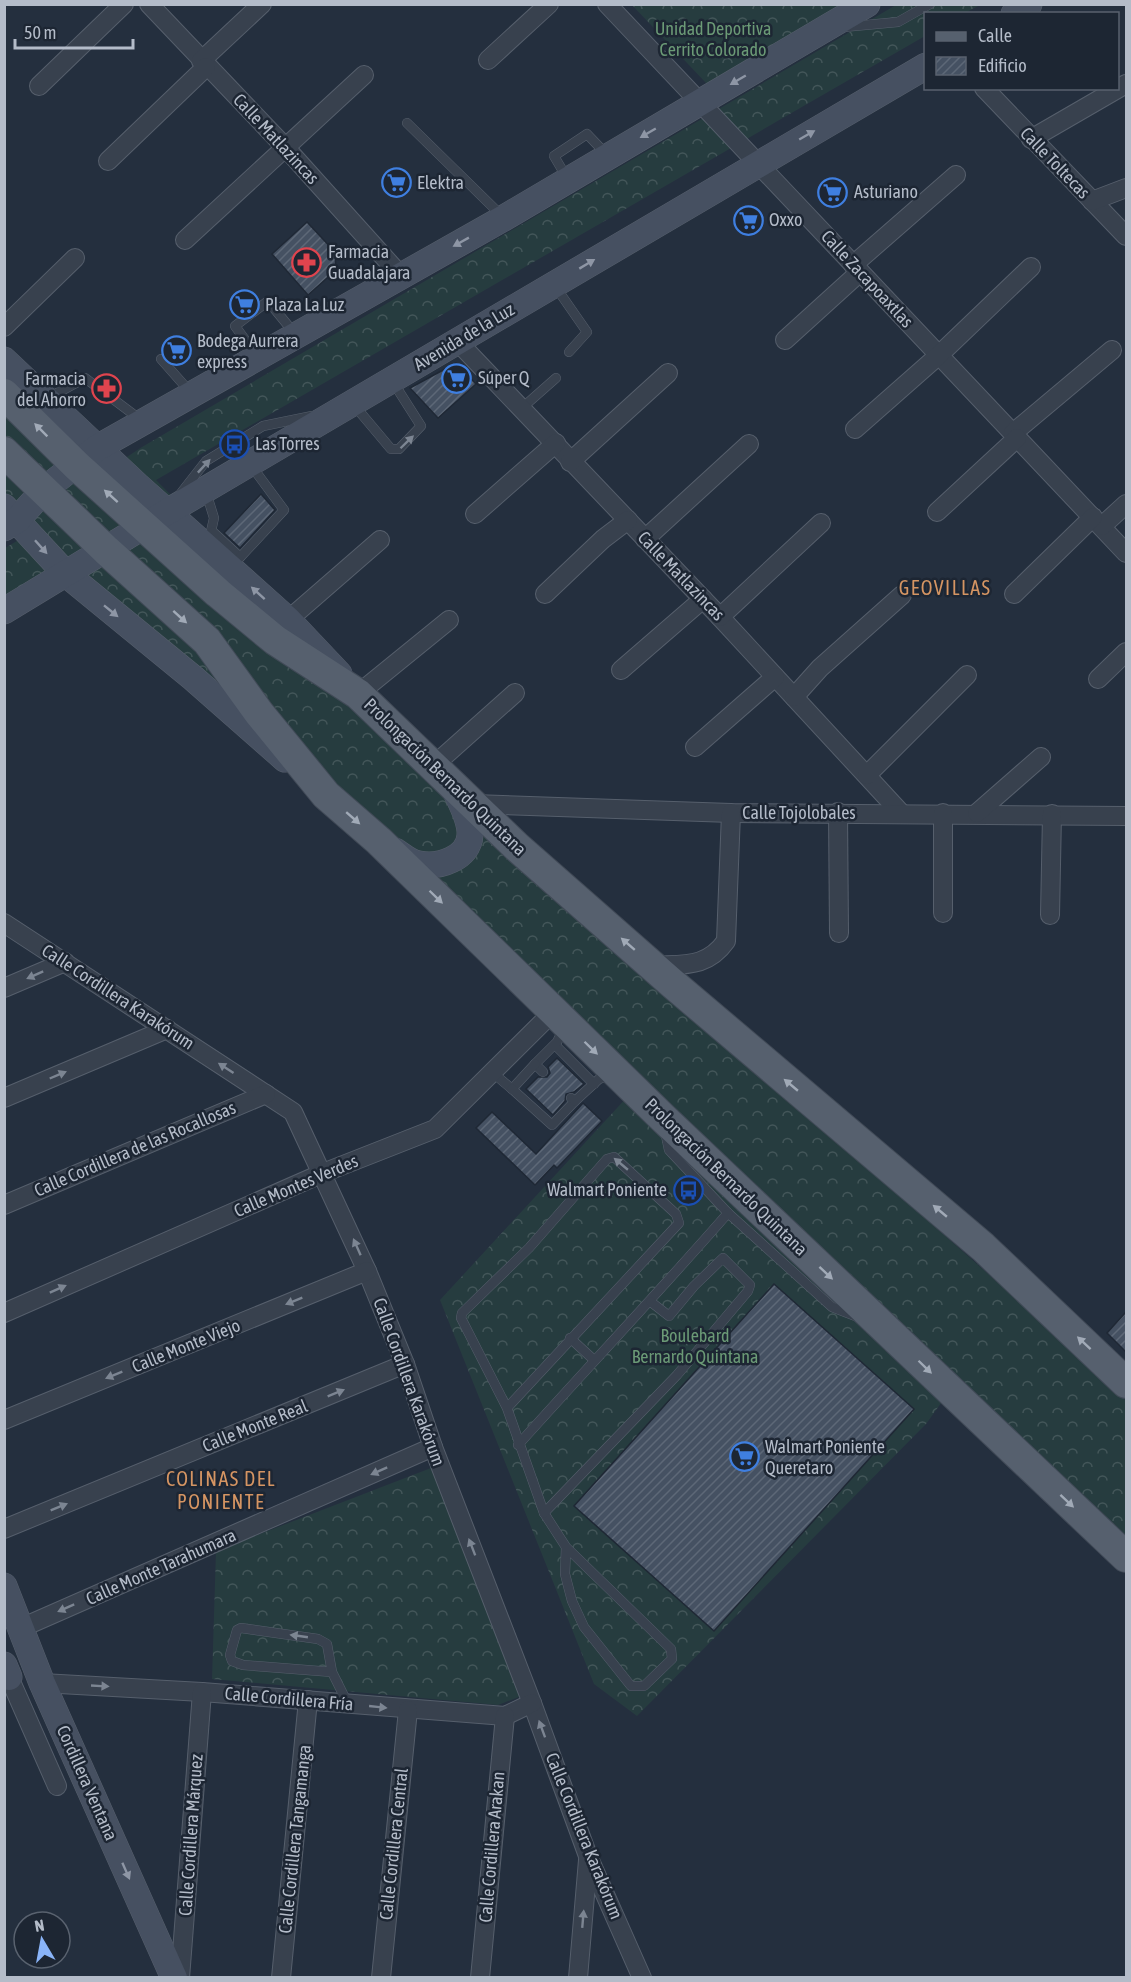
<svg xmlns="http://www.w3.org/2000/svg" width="1131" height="1982" font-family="'Asap Condensed',sans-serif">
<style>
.forest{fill:url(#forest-crowns)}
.building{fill:url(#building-hatch);stroke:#1f2835;stroke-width:1.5}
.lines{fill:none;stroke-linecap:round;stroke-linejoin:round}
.lane-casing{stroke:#565f6c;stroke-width:10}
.street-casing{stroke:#565f6c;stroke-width:20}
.secondary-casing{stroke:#565f6c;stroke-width:27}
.primary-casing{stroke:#414a57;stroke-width:32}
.lane{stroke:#38414e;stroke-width:9}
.street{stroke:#38414e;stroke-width:18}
.secondary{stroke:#465061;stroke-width:26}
.primary{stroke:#56606e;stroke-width:30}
.oneway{fill:#8e96a5}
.oneway2{fill:#a1aab7}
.oneway3{fill:#7c8592}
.labels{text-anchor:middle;stroke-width:5;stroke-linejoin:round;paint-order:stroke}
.park-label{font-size:18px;fill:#6b9a76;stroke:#1d2633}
.street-label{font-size:18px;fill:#b4bcc9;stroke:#1d2633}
.poi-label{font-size:18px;fill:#b4bcc9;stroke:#1d2633;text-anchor:start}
.neighbourhood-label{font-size:20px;letter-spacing:1.5px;fill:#d59563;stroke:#1d2633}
</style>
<defs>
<pattern id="forest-crowns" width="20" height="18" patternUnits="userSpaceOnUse" patternTransform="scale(1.5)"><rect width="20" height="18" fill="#263c3f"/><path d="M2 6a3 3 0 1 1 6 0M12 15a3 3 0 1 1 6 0" fill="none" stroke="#435659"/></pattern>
<pattern id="building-hatch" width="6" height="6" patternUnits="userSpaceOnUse" patternTransform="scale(1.5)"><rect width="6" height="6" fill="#455162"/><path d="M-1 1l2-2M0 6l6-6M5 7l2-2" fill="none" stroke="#5d6877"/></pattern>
</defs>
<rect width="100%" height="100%" fill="#242f3e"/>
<g class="forest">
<path d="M632,5H844L707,84Z"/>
<path d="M896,5H980L965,13L926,14L925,36L156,480L592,923L1126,1396V1547L954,1385L926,1424L637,1716L594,1684L440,1300L641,1082L490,934L53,573L5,599V548L22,538L5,514V399L92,480L142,447Z"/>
<path d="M431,1468L529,1693L498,1705L212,1679L216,1551Z"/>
</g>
<g class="building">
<path d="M307,222L335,252L336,270L308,295L272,254Z"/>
<path d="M456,363L476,384L438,418L410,388Z"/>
<path d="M261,494L275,510L240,548L224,533Z"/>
<path d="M557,1058L584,1084L574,1092L566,1094L565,1101L553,1115L526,1089L538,1077H547L550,1073L548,1067Z"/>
<path d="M583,1103L602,1121L557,1168L554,1165L535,1185L476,1128L492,1112L536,1154Z"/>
<path d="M774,1284L914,1409L714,1631L574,1506Z"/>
<path d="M1126,1312V1352L1107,1333Z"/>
</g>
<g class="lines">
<defs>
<g id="lane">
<path d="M844,27L898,22L930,4"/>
<path d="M407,123L502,216"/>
<path d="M567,178L554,156L587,134L607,155"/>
<path d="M555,286L587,332L569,352"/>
<path d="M257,356L235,326L268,301L295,334"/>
<path d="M161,359L191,393"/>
<path d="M48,398L85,378L141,420"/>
<path d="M354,405L391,449H399L421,426L393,382"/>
<path d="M522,408L556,378"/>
<path d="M206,492L214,518L208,545"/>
<path d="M181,493L206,461L263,426L312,416"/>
<path d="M213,532L240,557"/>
<path d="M232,566L284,510L250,464"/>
<path d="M555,1045L594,1084"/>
<path d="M543,1072L535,1064L557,1042L564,1028"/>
<path d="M493,1073L512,1089L535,1064"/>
<path d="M512,1089L552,1125L575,1101"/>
<path d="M571,1098L575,1101L599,1079L612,1074"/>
<path d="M665,1131L669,1150L728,1213L832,1307L858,1317"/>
<path d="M570,1338L594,1360"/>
<path d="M507,1408L679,1223L676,1214L614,1157L607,1159L529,1248L462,1313L461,1318L507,1408L544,1513L566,1547L565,1574L572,1601L584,1627L631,1686H644L672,1659L671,1649L566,1547"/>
<path d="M518,1445C588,1367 660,1291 728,1213"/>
<path d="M544,1513L677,1375L748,1291L750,1285L723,1258L694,1286L669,1316L651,1302"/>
<path d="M332,1672L243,1665L232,1661L230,1655L237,1630L241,1628L318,1639L327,1644L332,1672L348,1704"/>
</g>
<g id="street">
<path d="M149,4L285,147L401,276"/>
<path d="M607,4L1126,553"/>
<path d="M488,60L549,4"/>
<path d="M201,61L262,4"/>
<path d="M39,86L124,4"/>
<path d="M984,88L1126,236"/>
<path d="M1031,139L1126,84"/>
<path d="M108,161L206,67"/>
<path d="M1092,201L1126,188"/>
<path d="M185,240L364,75"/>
<path d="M853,265L956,175"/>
<path d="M4,327L75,258"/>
<path d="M785,340L860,272"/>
<path d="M457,341L720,617L902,814"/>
<path d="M855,429L939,355L1031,267"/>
<path d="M1013,433L1112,350"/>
<path d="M570,462L668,373"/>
<path d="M937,512L1017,438"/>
<path d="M475,514L556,443"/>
<path d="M1102,526L1126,504"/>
<path d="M645,539L749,444"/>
<path d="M545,594L603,539L628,520"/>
<path d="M1014,594L1093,517"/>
<path d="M720,617L821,523"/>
<path d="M288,620L380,540"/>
<path d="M621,670L703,599"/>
<path d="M1098,679L1126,652"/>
<path d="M358,694L449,620"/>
<path d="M794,697L820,668L902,595"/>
<path d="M695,747L775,677"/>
<path d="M432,767L515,693"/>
<path d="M867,775L967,675"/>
<path d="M473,804L731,813L1126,816"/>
<path d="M838,812L839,933"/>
<path d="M977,813L1041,757"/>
<path d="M943,913V813"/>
<path d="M1050,915L1052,814"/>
<path d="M4,923L293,1112L367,1271L405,1364L433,1447L532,1703L588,1856L642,1978"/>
<path d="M654,966C684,964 707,968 726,941L731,813"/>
<path d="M4,988L65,962"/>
<path d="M4,1098L167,1029"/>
<path d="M4,1205L266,1094"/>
<path d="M4,1313L323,1173L435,1129L554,1011"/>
<path d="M4,1420L367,1271"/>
<path d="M4,1529L405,1364"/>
<path d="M21,1628L433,1447"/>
<path d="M4,1679L9,1677L57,1786"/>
<path d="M42,1683L202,1692L505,1716L532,1703"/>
<path d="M180,1978L202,1692"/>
<path d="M281,1978L308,1700"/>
<path d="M381,1978L408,1710"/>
<path d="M480,1978L505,1716"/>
<path d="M578,1978L588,1860"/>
</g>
<g id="secondary">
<path d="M1014,14L1029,4"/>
<path d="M4,360L138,486L288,620L339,674"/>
<path d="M4,507L66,574L193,678L285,759"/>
<path d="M4,528L17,520L45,489L97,448L504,218L867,4"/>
<path d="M4,611L167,512L926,66"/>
<path d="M395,851C403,856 410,863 419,864C439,868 469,858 470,835C471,820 461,803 455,790"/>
<path d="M4,1586L42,1683L174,1978"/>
<path d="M4,1665L9,1677"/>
</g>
<g id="primary">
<path d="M4,394L77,466L218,593L275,640L358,694L517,847L673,984L983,1247L1126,1383"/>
<path d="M4,452L106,550L207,641L259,713L326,795L379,841L662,1117L1126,1557"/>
</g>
</defs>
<use href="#lane" class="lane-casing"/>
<use href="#street" class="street-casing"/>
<use href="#secondary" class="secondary-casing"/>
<use href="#primary" class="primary-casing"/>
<use href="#lane" class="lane"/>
<use href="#street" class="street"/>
<use href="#secondary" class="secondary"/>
<use href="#primary" class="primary"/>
</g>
<defs><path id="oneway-solid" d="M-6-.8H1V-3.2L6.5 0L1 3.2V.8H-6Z" transform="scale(1.5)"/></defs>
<g class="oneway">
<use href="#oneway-solid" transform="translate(738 80) rotate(150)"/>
<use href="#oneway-solid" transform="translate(648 133) rotate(150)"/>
<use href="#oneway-solid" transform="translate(807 135) rotate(-30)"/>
<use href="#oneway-solid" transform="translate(461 242) rotate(151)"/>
<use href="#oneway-solid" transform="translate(587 264) rotate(-31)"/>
<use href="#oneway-solid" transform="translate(41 547) rotate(48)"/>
<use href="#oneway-solid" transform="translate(258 593) rotate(-138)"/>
<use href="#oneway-solid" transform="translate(111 611) rotate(39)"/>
<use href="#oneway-solid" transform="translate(126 1871) rotate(66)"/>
</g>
<g class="oneway2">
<use href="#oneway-solid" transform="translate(41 430) rotate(-135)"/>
<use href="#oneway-solid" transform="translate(111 496) rotate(-138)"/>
<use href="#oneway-solid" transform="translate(180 617) rotate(42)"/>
<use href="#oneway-solid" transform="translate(353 818) rotate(41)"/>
<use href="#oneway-solid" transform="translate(436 897) rotate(44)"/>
<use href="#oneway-solid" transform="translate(628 944) rotate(-139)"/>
<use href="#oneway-solid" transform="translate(591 1048) rotate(44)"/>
<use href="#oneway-solid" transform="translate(791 1085) rotate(-140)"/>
<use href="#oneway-solid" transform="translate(940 1211) rotate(-140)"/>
<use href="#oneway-solid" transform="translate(826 1273) rotate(43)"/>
<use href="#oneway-solid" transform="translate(1084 1343) rotate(-137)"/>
<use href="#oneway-solid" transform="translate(925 1367) rotate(44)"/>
<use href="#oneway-solid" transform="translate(1067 1501) rotate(43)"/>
</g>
<g class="oneway3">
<use href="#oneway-solid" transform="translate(407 442) rotate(-44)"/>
<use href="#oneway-solid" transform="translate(204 466) rotate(-47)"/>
<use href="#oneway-solid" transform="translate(35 975) rotate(156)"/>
<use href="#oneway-solid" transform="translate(226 1068) rotate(-147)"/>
<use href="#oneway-solid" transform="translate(58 1075) rotate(-23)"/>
<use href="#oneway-solid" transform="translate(621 1164) rotate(-140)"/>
<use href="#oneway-solid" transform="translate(357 1247) rotate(-114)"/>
<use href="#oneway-solid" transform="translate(58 1289) rotate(-24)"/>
<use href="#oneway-solid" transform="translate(294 1301) rotate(158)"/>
<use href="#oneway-solid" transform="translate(114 1375) rotate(158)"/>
<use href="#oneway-solid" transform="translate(336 1393) rotate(-22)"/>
<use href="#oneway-solid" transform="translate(379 1471) rotate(156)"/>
<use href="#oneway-solid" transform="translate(59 1507) rotate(-22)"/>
<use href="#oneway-solid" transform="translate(472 1547) rotate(-111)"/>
<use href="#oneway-solid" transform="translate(66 1608) rotate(156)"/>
<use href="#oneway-solid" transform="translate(299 1636) rotate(-172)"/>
<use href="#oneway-solid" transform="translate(100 1686) rotate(3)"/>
<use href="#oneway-solid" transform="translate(378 1707) rotate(6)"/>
<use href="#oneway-solid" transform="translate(542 1729) rotate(-110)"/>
<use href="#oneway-solid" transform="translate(583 1919) rotate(-85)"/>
</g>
<defs>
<symbol id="supermarket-ring" viewBox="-11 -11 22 22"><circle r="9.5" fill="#1d2633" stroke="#3f7fe0" stroke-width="1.5"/><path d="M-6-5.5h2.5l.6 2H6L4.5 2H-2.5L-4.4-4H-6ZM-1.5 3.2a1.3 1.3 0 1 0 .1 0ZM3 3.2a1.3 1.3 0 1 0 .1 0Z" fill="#3f7fe0"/></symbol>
<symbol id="pharmacy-ring" viewBox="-11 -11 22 22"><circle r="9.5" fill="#1d2633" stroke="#e0444e" stroke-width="1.5"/><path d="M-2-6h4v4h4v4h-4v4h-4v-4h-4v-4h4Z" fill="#e0444e"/></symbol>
<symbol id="bus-ring" viewBox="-11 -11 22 22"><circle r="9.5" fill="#1d2633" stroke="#1a4fb4" stroke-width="1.5"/><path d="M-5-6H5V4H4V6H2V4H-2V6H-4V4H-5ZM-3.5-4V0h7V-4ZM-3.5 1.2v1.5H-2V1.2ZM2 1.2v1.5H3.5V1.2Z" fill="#1a4fb4"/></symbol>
</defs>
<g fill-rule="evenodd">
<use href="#supermarket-ring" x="380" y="166" width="33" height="33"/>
<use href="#supermarket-ring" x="816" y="176" width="33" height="33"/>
<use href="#supermarket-ring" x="732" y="204" width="33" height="33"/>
<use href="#pharmacy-ring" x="290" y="246" width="33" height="33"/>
<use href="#supermarket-ring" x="228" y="288" width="33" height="33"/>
<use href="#supermarket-ring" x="160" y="334" width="33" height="33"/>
<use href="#supermarket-ring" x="440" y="362" width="33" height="33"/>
<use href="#pharmacy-ring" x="90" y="372" width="33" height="33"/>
<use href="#bus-ring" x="218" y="428" width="33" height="33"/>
<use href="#bus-ring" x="672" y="1174" width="33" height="33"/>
<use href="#supermarket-ring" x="728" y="1440" width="33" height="33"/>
</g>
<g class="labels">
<g class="park-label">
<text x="713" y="35">Unidad Deportiva<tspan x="713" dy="21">Cerrito Colorado</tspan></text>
<text x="695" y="1342">Boulebard<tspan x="695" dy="21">Bernardo Quintana</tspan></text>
</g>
<g class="street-label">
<text transform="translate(276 139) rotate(47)" y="6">Calle Matlazincas</text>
<text transform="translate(1055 163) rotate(46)" y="6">Calle Toltecas</text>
<text transform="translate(867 279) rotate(47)" y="6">Calle Zacapoaxtlas</text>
<text transform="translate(464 337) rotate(-31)" y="6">Avenida de la Luz</text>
<text transform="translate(681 576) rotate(46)" y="6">Calle Matlazincas</text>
<text transform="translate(445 777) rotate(44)" y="6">Prolongación Bernardo Quintana</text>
<text x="799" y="819">Calle Tojolobales</text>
<text transform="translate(118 997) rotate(33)" y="6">Calle Cordillera Karakórum</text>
<text transform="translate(135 1149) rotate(-23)" y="6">Calle Cordillera de las Rocallosas</text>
<text transform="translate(726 1177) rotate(44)" y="6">Prolongación Bernardo Quintana</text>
<text transform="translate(296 1186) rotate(-23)" y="6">Calle Montes Verdes</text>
<text transform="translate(186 1346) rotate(-22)" y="6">Calle Monte Viejo</text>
<text transform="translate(409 1382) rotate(70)" y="6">Calle Cordillera Karakórum</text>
<text transform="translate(255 1426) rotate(-22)" y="6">Calle Monte Real</text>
<text transform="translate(161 1567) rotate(-24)" y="6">Calle Monte Tarahumara</text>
<text transform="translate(289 1699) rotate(5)" y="6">Calle Cordillera Fría</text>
<text transform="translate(87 1783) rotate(66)" y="6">Cordillera Ventana</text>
<text transform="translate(191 1835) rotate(-86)" y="6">Calle Cordillera Márquez</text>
<text transform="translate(584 1836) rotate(68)" y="6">Calle Cordillera Karakórum</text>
<text transform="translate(295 1839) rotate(-84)" y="6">Calle Cordillera Tangamanga</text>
<text transform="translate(394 1844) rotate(-84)" y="6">Calle Cordillera Central</text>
<text transform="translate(492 1847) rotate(-85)" y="6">Calle Cordillera Arakan</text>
</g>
<g class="poi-label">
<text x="417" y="189">Elektra</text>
<text x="854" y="198">Asturiano</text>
<text x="769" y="226">Oxxo</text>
<text x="328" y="258">Farmacia<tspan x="328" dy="21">Guadalajara</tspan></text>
<text x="265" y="311">Plaza La Luz</text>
<text x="197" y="347">Bodega Aurrera<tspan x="197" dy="21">express</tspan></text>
<text x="478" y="384">Súper Q</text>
<text x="86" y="385" text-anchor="end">Farmacia<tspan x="86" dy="21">del Ahorro</tspan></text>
<text x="255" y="450">Las Torres</text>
<text x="667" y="1196" text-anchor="end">Walmart Poniente</text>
<text x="765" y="1453">Walmart Poniente<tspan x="765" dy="21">Queretaro</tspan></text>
</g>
<g class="neighbourhood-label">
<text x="945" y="595">GEOVILLAS</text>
<text x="221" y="1486">COLINAS DEL<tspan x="221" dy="23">PONIENTE</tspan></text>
</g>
</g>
<rect width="1131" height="1982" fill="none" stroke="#b4bcc9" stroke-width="12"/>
<rect x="924" y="12" width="195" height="78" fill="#1d2633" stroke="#59626f" stroke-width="1.5"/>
<rect x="936" y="32" width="30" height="9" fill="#56606e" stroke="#59626f" stroke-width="1.5"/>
<text x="978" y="42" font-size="18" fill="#b4bcc9">Calle</text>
<rect x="936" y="57" width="30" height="18" fill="url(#building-hatch)" stroke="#59626f" stroke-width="1.5"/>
<text x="978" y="72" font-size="18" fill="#b4bcc9">Edificio</text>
<g transform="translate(42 1940) rotate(350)"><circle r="28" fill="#1d2633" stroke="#59626f" stroke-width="1.5"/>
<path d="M0-4.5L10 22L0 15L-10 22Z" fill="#8ab4f8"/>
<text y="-9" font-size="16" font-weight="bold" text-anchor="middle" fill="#b4bcc9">N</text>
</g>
<path d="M15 39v9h118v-9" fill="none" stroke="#b4bcc9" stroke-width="3"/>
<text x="24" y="39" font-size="18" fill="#b4bcc9" stroke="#1d2633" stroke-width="4.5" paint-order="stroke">50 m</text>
</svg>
